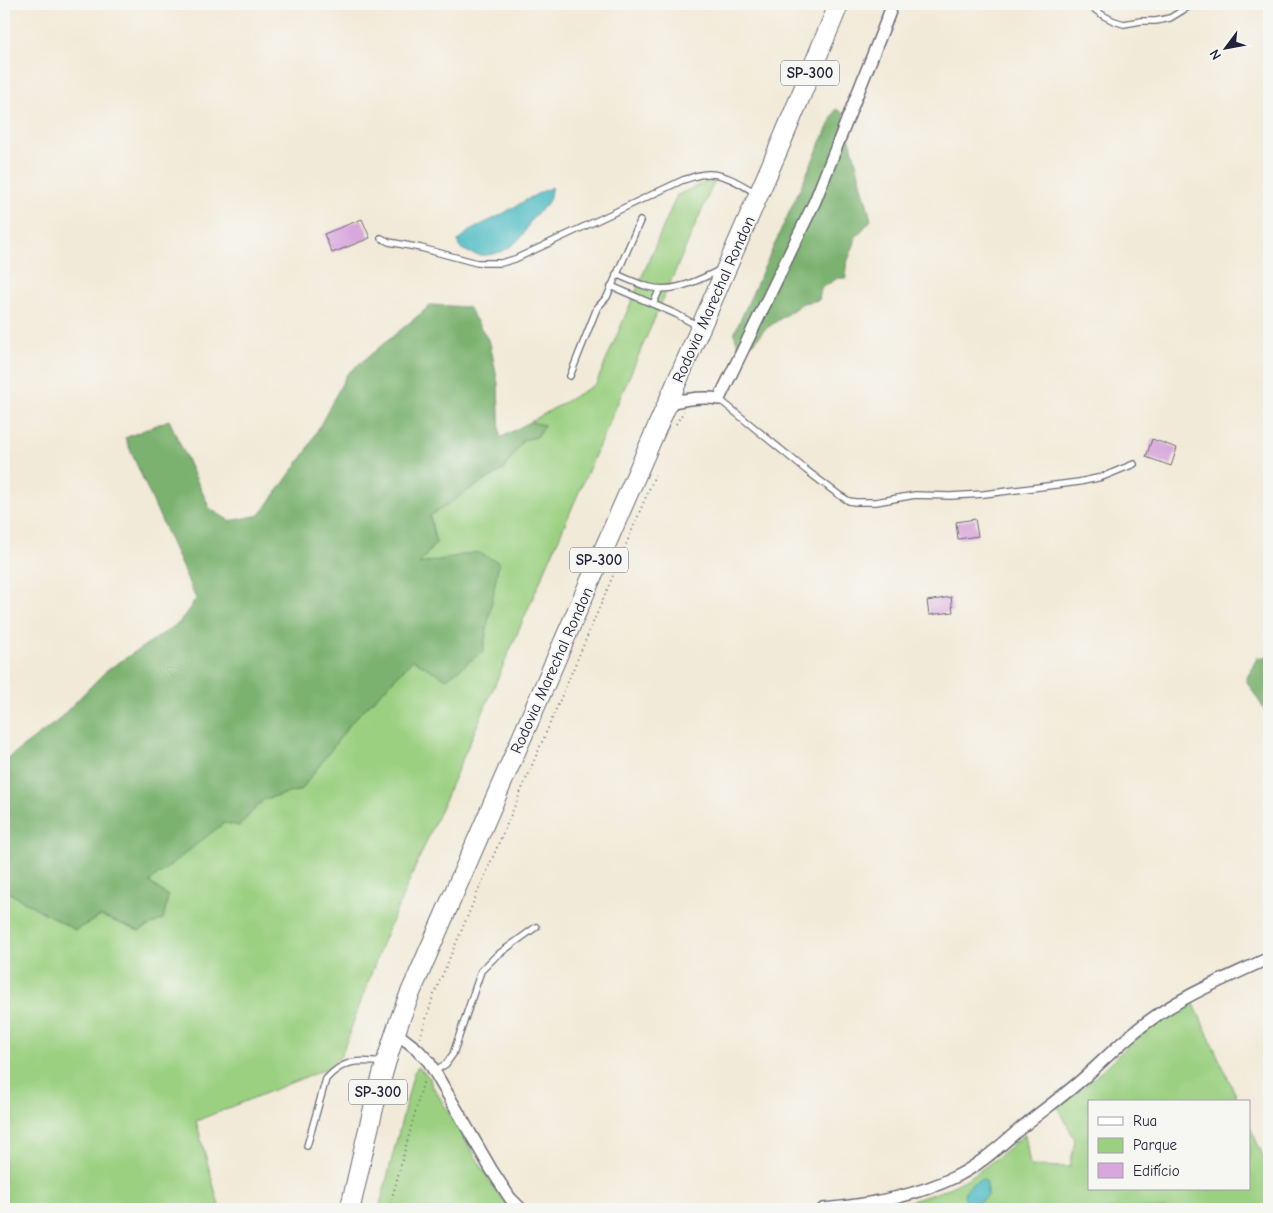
<svg xmlns="http://www.w3.org/2000/svg" width="1273" height="1213" font-family="'Comic Neue',sans-serif">
<style>
.green{fill:#9bd081;stroke:#5e795e}
.forest{fill:#7cb26f;stroke:#4f6a55}
.water{fill:#4dbbc3;stroke:#386e7f}
.building{fill:#d8a7dc}
.lines{fill:none;stroke-linecap:round;stroke-linejoin:round}
.lane-casing{stroke:#6b6872;stroke-width:8}
.street-casing{stroke:#6b6872;stroke-width:14}
.primary-casing{stroke:#6b6872;stroke-width:21}
.path{stroke:#6b6872;stroke-width:2;stroke-dasharray:1 4;stroke-linecap:butt}
.lane{stroke:#fff;stroke-width:5.5}
.street{stroke:#fff;stroke-width:11}
.primary{stroke:#fff;stroke-width:19}
.labels{text-anchor:middle;stroke-width:4;stroke-linejoin:round;paint-order:stroke}
.shield{fill:#f6f6f2;stroke:#626272;stroke-width:1}
.shield-label{font-size:15px;font-weight:bold;fill:#22223b}
.street-label{font-size:16px;fill:#22223b;stroke:#f6f6f2}
</style>
<rect width="100%" height="100%" fill="#f6f6f2"/>
<filter id="ink" filterUnits="userSpaceOnUse"><feTurbulence type="fractalNoise" baseFrequency=".02" numOctaves="2"/><feDisplacementMap in="SourceGraphic" scale="10" xChannelSelector="R" yChannelSelector="G"/><feConvolveMatrix kernelMatrix="1 2 1 2 8 2 1 2 1" color-interpolation-filters="sRGB"/></filter>
<filter id="wash" filterUnits="userSpaceOnUse"><feTurbulence type="fractalNoise" baseFrequency=".0096" numOctaves="4" result="noise"/><feDisplacementMap in="SourceGraphic" scale="20" xChannelSelector="R" yChannelSelector="G"/><feGaussianBlur stdDeviation="1.12" result="paint"/><feColorMatrix in="noise" values="0 0 0 0 0 0 0 0 0 0 0 0 0 0 0 0 0 1.4 0 .05"/><feComposite in="paint" operator="in"/></filter>
<g filter="url(#wash)">
<rect width="100%" height="100%" fill="#f2ead8"/>
<g class="green">
<path d="M713,179L715,180L384,939L341,1056L328,1068L196,1121L220,1209H4V890L75,930L101,916L139,931L163,918L168,896L149,882L224,822L239,826L264,799L301,790L351,723L413,660L477,552L418,565L436,543L430,516L469,489L503,470L523,440L537,437L544,425L530,422L596,384L677,195Z"/>
<path d="M1193,1002L1239,1102H1089V1189H1249V1125L1269,1169V1209H877C905,1203 933,1196 959,1183C983,1171 1004,1152 1025,1134L1030,1166L1070,1167L1075,1140L1058,1107L1090,1082L1130,1044L1149,1029L1165,1018Z"/>
<path d="M418,1067L430,1078L432,1088H434L495,1189L511,1209H379L414,1072Z"/>
</g>
<g class="forest">
<path d="M836,109L843,113L871,220L856,237L854,245L846,265V278H838L821,288L819,300L803,303L764,330L754,343L738,345L734,334Z"/>
<path d="M431,305L468,307L490,343L498,384L500,438L530,422L545,425L537,437L523,440L503,470L469,490L430,516L436,543L419,564L477,552L499,562L483,651L447,679L413,660L351,723L301,790L264,799L239,826L224,823L149,882L168,896L163,919L139,931L101,916L75,930L4,890V761L56,722L106,671L179,623L196,599L125,438L169,420L210,509L230,521L260,515L306,452L347,374Z"/>
<path d="M1269,656V717L1246,680L1257,658Z"/>
</g>
<g class="water">
<path d="M552,187C550,191 551,198 548,202C544,209 536,213 532,219C528,224 526,231 522,236C506,255 479,262 459,247L458,241C469,229 483,224 497,217C515,207 533,195 552,187Z"/>
<path d="M984,1179L987,1182V1196C980,1202 976,1205 967,1202C966,1200 964,1197 964,1194C967,1186 977,1180 984,1179Z"/>
</g>
<g id="blocks">
<g class="building">
<path d="M362,219L370,238L332,253L324,234Z"/>
<path d="M1152,439L1177,448L1171,466L1146,457Z"/>
<path d="M975,519L978,536L958,539L956,522Z"/>
<path d="M951,597L953,612L929,615L927,601Z"/>
</g>
</g>
</g>
<g filter="url(#ink)">
<use href="#blocks" fill-opacity="0" stroke="#6b6872" stroke-width="1"/>
<g class="lines">
<defs>
<g id="lane">
<path d="M1087,4L1104,16L1114,21L1124,24L1141,21H1156L1170,18L1193,4"/>
<path d="M381,238L389,242L421,248L477,263H501L515,259L545,245L683,180C691,178 699,174 707,174C725,173 742,185 756,193"/>
<path d="M616,274C627,279 638,284 649,287C674,294 698,280 720,270"/>
<path d="M611,286L676,314L698,326"/>
<path d="M653,304L660,289"/>
<path d="M570,376L597,308L607,297L640,221"/>
<path d="M719,399L806,470L839,495L849,501L855,502H876L915,495L950,496L984,494L1079,482L1102,477L1134,464"/>
<path d="M434,1071L446,1064L453,1054L481,971L496,956L536,927"/>
<path d="M307,1146L326,1079C344,1059 359,1060 384,1063"/>
</g>
<g id="street">
<path d="M667,403C685,400 701,396 719,399L815,201L893,4"/>
<path d="M395,1032L417,1049L429,1062L491,1169L510,1198L521,1209"/>
<path d="M823,1209C868,1205 914,1197 955,1177C980,1165 1001,1145 1021,1128C1043,1110 1066,1094 1086,1076C1106,1058 1124,1039 1146,1023C1183,995 1227,978 1269,958"/>
</g>
<path id="primary" d="M350,1209C364,1150 376,1089 396,1031C402,1013 409,995 417,978L781,143L839,4"/>
</defs>
<use href="#lane" class="lane-casing"/>
<use href="#street" class="street-casing"/>
<use href="#primary" class="primary-casing"/>
<g class="path">
<path d="M676,424L684,411"/>
<path d="M420,1038L433,997L604,597L655,475"/>
<path d="M389,1209L424,1079"/>
</g>
<use href="#lane" class="lane"/>
<use href="#street" class="street"/>
<use href="#primary" class="primary"/>
</g>
</g>
<g class="labels">
<g class="shield">
<rect x="781" y="60.5" width="58" height="25" rx="4"/>
<rect x="570" y="547.5" width="58" height="25" rx="4"/>
<rect x="349" y="1079.5" width="58" height="25" rx="4"/>
</g>
<g class="shield-label">
<text x="810" y="78">SP-300</text>
<text x="599" y="565">SP-300</text>
<text x="378" y="1097">SP-300</text>
</g>
<g class="street-label">
<text transform="translate(713 299) rotate(-66)" y="6">Rodovia Marechal Rondon</text>
<text transform="translate(551 670) rotate(-66)" y="6">Rodovia Marechal Rondon</text>
</g>
</g>
<rect width="1273" height="1213" fill="none" stroke="#f6f6f2" stroke-width="20"/>
<rect x="1088" y="1100" width="162" height="90" fill="#f6f6f2" stroke="#a1a1a9"/>
<rect x="1098" y="1117" width="25" height="8" fill="#ffffff" stroke="#a1a1a9"/>
<text x="1133" y="1126" font-size="15" fill="#22223b">Rua</text>
<rect x="1098" y="1138" width="25" height="15" fill="#9bd081" stroke="#a1a1a9"/>
<text x="1133" y="1150" font-size="15" fill="#22223b">Parque</text>
<rect x="1098" y="1163" width="25" height="15" fill="#d8a7dc" stroke="#a1a1a9"/>
<text x="1133" y="1176" font-size="15" fill="#22223b">Edifício</text>
<g transform="translate(1226 48) rotate(238)" stroke="#f6f6f2" stroke-width="4" paint-order="stroke">
<path d="M0-4L9 19L0 12L-9 19Z" fill="#22223b"/>
<text y="-8" font-size="14" font-weight="bold" text-anchor="middle" fill="#22223b">N</text>
</g>
</svg>
